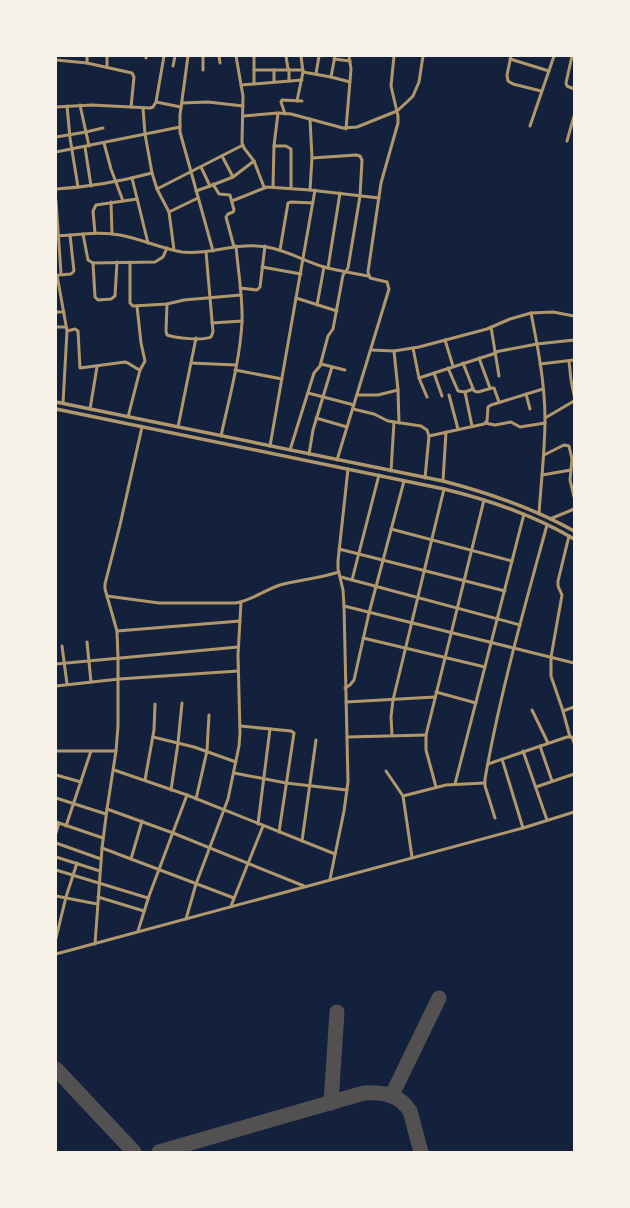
<svg xmlns="http://www.w3.org/2000/svg" width="630" height="1208" font-family="Literata,serif">
<style>
.lines{fill:none;stroke-linecap:round;stroke-linejoin:round}
.taxiway{stroke:#525050;stroke-width:15}
.minor{stroke:#b1986c;stroke-width:3}
.tertiary{stroke:#b1986c;stroke-width:3.5}
</style>
<rect width="100%" height="100%" fill="#14213d"/>
<g class="lines">
<g class="taxiway">
<path d="M56,1069L134,1152"/>
<path d="M392,1095L439,998"/>
<path d="M331,1103L337,1012"/>
<path d="M159,1152L364,1093C383,1092 399,1094 410,1111L421,1152"/>
</g>
<g class="minor">
<path d="M188,56L180,115V132L213,251"/>
<path d="M203,56V70"/>
<path d="M219,56L220,63"/>
<path d="M236,56L243,96L242,143L244,148L254,161L264,187"/>
<path d="M286,56L288,69"/>
<path d="M335,56L331,77L350,82"/>
<path d="M511,56L507,75L508,81L513,84L541,91"/>
<path d="M572,56L566,83L567,86L574,89"/>
<path d="M146,58V56"/>
<path d="M334,59L350,61"/>
<path d="M510,59L549,71"/>
<path d="M56,60L87,63L132,73L134,77L131,107"/>
<path d="M87,63V56"/>
<path d="M173,66L175,56"/>
<path d="M107,67V56"/>
<path d="M254,70H303"/>
<path d="M303,72L331,77"/>
<path d="M316,74L319,56"/>
<path d="M289,81V69"/>
<path d="M274,82V70"/>
<path d="M254,84V56"/>
<path d="M241,85L302,80"/>
<path d="M297,101L303,72L301,56"/>
<path d="M156,102L181,107"/>
<path d="M182,103L208,102L243,106"/>
<path d="M80,105L89,146"/>
<path d="M67,106L70,138L78,187"/>
<path d="M56,107L92,105L150,108L153,107L156,102L164,56"/>
<path d="M143,108L145,134L152,173L157,189L169,212L174,250"/>
<path d="M285,114L281,102L282,100L302,101"/>
<path d="M243,116L278,113L291,114L343,128L357,127L397,111L408,101L413,96L419,82L423,56"/>
<path d="M310,119L312,158L310,190"/>
<path d="M530,126L554,56"/>
<path d="M346,129L351,69L349,56"/>
<path d="M56,137L86,132L103,128"/>
<path d="M567,141L574,116"/>
<path d="M104,143L111,169L123,201"/>
<path d="M274,146H286L291,149V188"/>
<path d="M85,147L91,186"/>
<path d="M56,152L180,127"/>
<path d="M222,156L233,177"/>
<path d="M201,167L210,186"/>
<path d="M132,178L148,243"/>
<path d="M213,184L219,194L230,195L234,210L233,212L228,214L226,217L234,247"/>
<path d="M273,187L274,146L278,113"/>
<path d="M56,189C91,187 118,182 152,173"/>
<path d="M157,189L243,145"/>
<path d="M196,191L210,186L233,177L254,161"/>
<path d="M56,201L61,274"/>
<path d="M232,201L267,187L310,190L379,198"/>
<path d="M111,202L112,234"/>
<path d="M169,212L198,198"/>
<path d="M95,233L93,211L96,205L137,199"/>
<path d="M83,234L88,260L93,263L155,262L163,257L167,248"/>
<path d="M56,236C77,235 99,231 120,235C141,239 160,248 182,252C207,255 231,244 257,246C281,247 301,260 324,267C338,271 354,273 368,276"/>
<path d="M280,250L288,203L291,202L313,203"/>
<path d="M130,262V303L133,306L167,304L184,300L241,295"/>
<path d="M93,263L95,297L98,300L111,299L115,296L117,262"/>
<path d="M262,267L301,274"/>
<path d="M328,268L340,193"/>
<path d="M57,275L67,331L63,403"/>
<path d="M59,275L71,274L74,271L70,235"/>
<path d="M240,288L257,290L260,287L265,246"/>
<path d="M296,298L337,311"/>
<path d="M167,304L166,331L167,335C176,338 202,341 211,337L213,332L206,252"/>
<path d="M317,305L324,267"/>
<path d="M56,312H64"/>
<path d="M531,313C538,348 545,384 545,419C545,451 541,482 539,514"/>
<path d="M212,323L242,321"/>
<path d="M56,327H66"/>
<path d="M491,327L499,376"/>
<path d="M67,331L75,329L78,331L80,368L125,362C130,363 134,368 140,370"/>
<path d="M445,340L453,366"/>
<path d="M413,348L419,378L427,397"/>
<path d="M371,350L394,351L419,347L487,329L510,319L531,313L553,312L574,316"/>
<path d="M394,351L398,390L399,423"/>
<path d="M495,352L537,344L574,340"/>
<path d="M479,358L490,388"/>
<path d="M569,361L571,380L574,395"/>
<path d="M191,363L236,365"/>
<path d="M463,363L474,391L478,392L492,388H494L499,402"/>
<path d="M321,364L345,370"/>
<path d="M540,364L574,360"/>
<path d="M448,368L458,391L465,392L473,389"/>
<path d="M235,370L282,379"/>
<path d="M434,373L442,396"/>
<path d="M419,378L496,353"/>
<path d="M465,392L472,426"/>
<path d="M308,393L354,405"/>
<path d="M526,394L530,409"/>
<path d="M357,395H378L398,390"/>
<path d="M449,395L458,429"/>
<path d="M90,409L97,367"/>
<path d="M353,409L374,414L388,421L421,426L427,430L429,436L425,478"/>
<path d="M128,417L140,370L145,361L141,343L137,306"/>
<path d="M316,418L347,427"/>
<path d="M545,418L574,401"/>
<path d="M485,423L495,425L511,422L520,427L545,423"/>
<path d="M178,427L196,338"/>
<path d="M221,436C229,399 240,360 242,322C243,297 238,271 236,246"/>
<path d="M429,436L484,424L487,421L488,407L491,405L543,389"/>
<path d="M270,446L315,190"/>
<path d="M290,450L314,373L320,366L328,336L333,329L343,275L348,268L360,196L362,160L360,156L356,155L312,158"/>
<path d="M309,454L313,430L332,367"/>
<path d="M544,455L564,445L569,446L572,459L570,480L574,497"/>
<path d="M337,460L389,289L387,282L370,278L368,272L381,183L398,123V116L391,86L394,56"/>
<path d="M391,471L394,422"/>
<path d="M542,475L571,470"/>
<path d="M443,481L446,432"/>
<path d="M550,519L574,509"/>
<path d="M391,529L512,561"/>
<path d="M569,536L558,581V586L562,595L551,657V676L563,711L570,737"/>
<path d="M339,549L505,591"/>
<path d="M341,577L520,625"/>
<path d="M352,580L379,475"/>
<path d="M107,596L159,603H236C252,600 265,590 280,585C300,580 320,578 339,572"/>
<path d="M344,606L574,663"/>
<path d="M117,631L240,621"/>
<path d="M363,638L485,667"/>
<path d="M87,642L91,682"/>
<path d="M62,646L67,684"/>
<path d="M56,664L238,647"/>
<path d="M56,686L119,679L238,671"/>
<path d="M345,688L350,685L354,680L369,613L404,481"/>
<path d="M436,692L476,703"/>
<path d="M346,702L435,697"/>
<path d="M532,710L548,743"/>
<path d="M563,711L574,707"/>
<path d="M240,726L291,731L294,733L279,832"/>
<path d="M392,735L391,717L393,700L444,489"/>
<path d="M153,737L194,747L236,762"/>
<path d="M347,737L426,735"/>
<path d="M540,746L552,781"/>
<path d="M56,751H116"/>
<path d="M523,751L547,820"/>
<path d="M502,759L523,828"/>
<path d="M488,764L567,737H572L574,743"/>
<path d="M114,770L187,795L335,854"/>
<path d="M386,771L403,796L412,857"/>
<path d="M234,773L286,783L347,790"/>
<path d="M56,775L81,782"/>
<path d="M145,780L154,730L155,704"/>
<path d="M455,784L524,514"/>
<path d="M436,787L426,750V735L484,500"/>
<path d="M536,787L574,774"/>
<path d="M171,790L178,743L182,703"/>
<path d="M403,796L446,785L484,783"/>
<path d="M56,798L106,814"/>
<path d="M196,799L207,751L209,715"/>
<path d="M107,809L173,833L304,886"/>
<path d="M495,818L485,786V779C500,693 524,609 547,525"/>
<path d="M56,822L103,838"/>
<path d="M258,824L270,729"/>
<path d="M66,826L91,751"/>
<path d="M56,833L59,823"/>
<path d="M302,841L316,740"/>
<path d="M56,843L101,859"/>
<path d="M102,848L234,898"/>
<path d="M56,857L100,871"/>
<path d="M131,859L142,821"/>
<path d="M56,870L148,898"/>
<path d="M330,879L344,811L348,782L344,606L343,590L338,569V561L348,469"/>
<path d="M56,896L97,904"/>
<path d="M98,897L144,911"/>
<path d="M231,906L263,826"/>
<path d="M186,919L196,884L228,799L239,746L240,733L238,655L241,602"/>
<path d="M138,931L149,896L187,795"/>
<path d="M56,938L66,897L77,863"/>
<path d="M95,944L102,848L107,809L116,751L118,726V658L117,631L105,589V584L120,525L142,427"/>
<path d="M56,954L523,828L574,812"/>
</g>
<g class="tertiary">
<path d="M56,402L443,481C489,493 533,508 574,531"/>
<path d="M56,409L444,489C489,500 534,515 574,539"/>
</g>
</g>
<rect width="630" height="1208" fill="none" stroke="#f6f1e7" stroke-width="114"/>
</svg>
